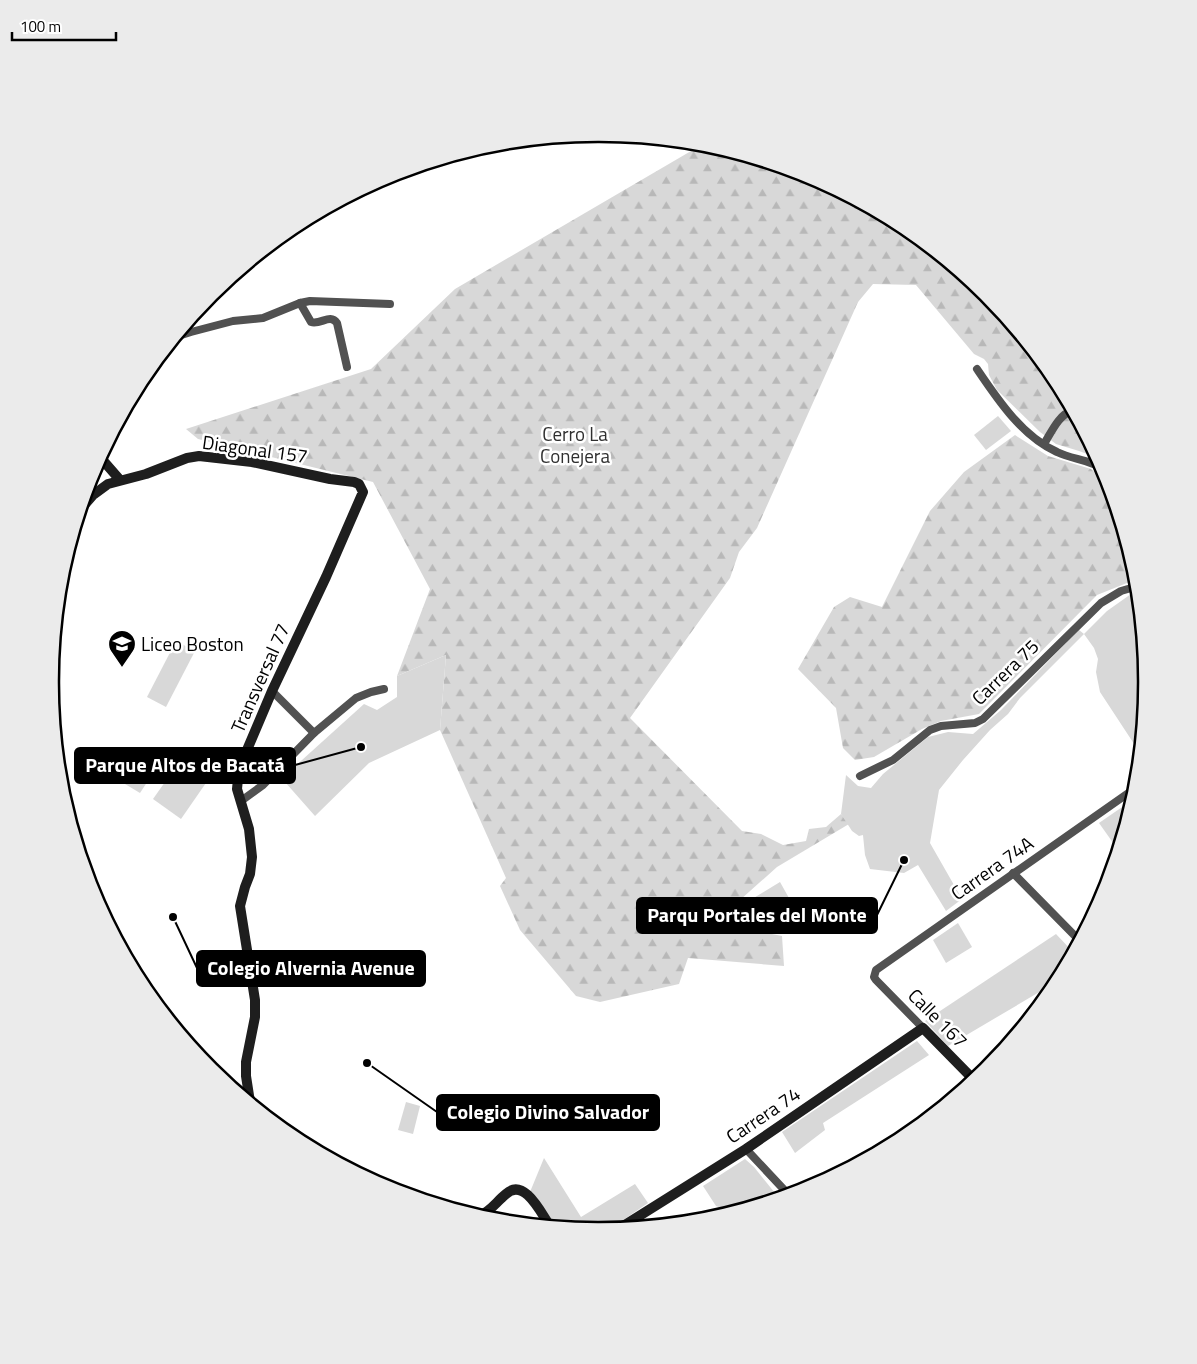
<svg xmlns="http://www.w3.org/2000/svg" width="1197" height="1364" font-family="'Titillium Web',sans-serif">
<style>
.forest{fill:url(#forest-firs)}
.green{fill:#d8d8d8}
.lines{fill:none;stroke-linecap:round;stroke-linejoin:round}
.street{stroke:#515151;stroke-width:8}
.secondary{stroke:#1e1e1e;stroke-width:10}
.labels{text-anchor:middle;stroke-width:5;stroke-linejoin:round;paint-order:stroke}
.park-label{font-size:19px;fill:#2f2f2f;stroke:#fff}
.street-label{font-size:19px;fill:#000;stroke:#fff}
.poi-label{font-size:19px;fill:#000;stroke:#fff;text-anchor:start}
.rim{fill:none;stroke:#000;stroke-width:2.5}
.leader{fill:none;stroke:#000;stroke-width:2}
.callout-dot{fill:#000;stroke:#fff;stroke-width:2}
.callout{fill:#000;stroke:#000;stroke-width:2}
.callout-label{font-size:20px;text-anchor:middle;font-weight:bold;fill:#fff}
</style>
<defs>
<pattern id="forest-firs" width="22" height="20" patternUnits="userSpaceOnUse" patternTransform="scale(1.25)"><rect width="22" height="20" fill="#d8d8d8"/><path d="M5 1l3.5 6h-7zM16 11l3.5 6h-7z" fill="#b8b8b8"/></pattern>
</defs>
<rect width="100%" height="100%" fill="#fff"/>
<g class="forest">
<path d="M703,144L809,175L903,226L987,294L1055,378L1098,458L1079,451L1056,444L1040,432L997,390L989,375L988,364L984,359L974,354L916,285L873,284L858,302L757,528L739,552L730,578L630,718L742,831L761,834L783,845L806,841L809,829L826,827L841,814L849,824L777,867L740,900L762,932L782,936L784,966L688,958L679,984L600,1002L576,996L520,930L500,886L506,878L440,730L446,655L397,676L430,589L373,482L198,439L186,429L371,369L455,289Z"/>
<path d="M1015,435L1048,456L1091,469L1109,486L1137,579L1097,595L979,714L941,721L922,729L874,757L855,760L843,748L836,708L798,669L834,607L850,597L882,607L930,511L964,472Z"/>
</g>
<g class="green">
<path d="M998,416L1011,431L986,450L974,435Z"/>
<path d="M1131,594L1139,603L1145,664L1142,676L1147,684L1140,753L1100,692L1096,672L1098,659L1094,648L1084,634L1020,698L1008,714L990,730L963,760L939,790L930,843L962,899L946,911L918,865L904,873L870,869L865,855L863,835L859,836L852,831L841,814L846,775L858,786L871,788L883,774L928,737L948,732L973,734L1001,710L1079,630L1084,634L1107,611Z"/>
<path d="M176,641L195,651L166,707L147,697Z"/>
<path d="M446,655L440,730L369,763L315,816L285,782L291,770L364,704L377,710L397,697V676Z"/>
<path d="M135,748L159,764L140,793L115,778Z"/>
<path d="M182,758L208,780L181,819L153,799Z"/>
<path d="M1128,803L1131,807L1120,845L1116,847L1099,823Z"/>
<path d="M780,882L789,898L757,918L747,902Z"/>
<path d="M958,923L972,947L946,963L933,940Z"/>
<path d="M1056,934L1073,952L1058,981L948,1046L925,1021Z"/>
<path d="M917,1041L929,1055L823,1123L825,1130L795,1153L782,1132Z"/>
<path d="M406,1102L420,1106L413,1134L398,1130Z"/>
<path d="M544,1158L581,1217L635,1184L648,1203L610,1229L598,1230L556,1226L530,1192Z"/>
<path d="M745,1159L754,1167L779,1198L733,1212L716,1206L703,1186Z"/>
</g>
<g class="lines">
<g class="street">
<path d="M300,303L311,322C321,325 330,313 337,323L347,367"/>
<path d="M175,337L191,332L233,321L263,318L300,303L310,301L390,304"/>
<path d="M977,369C998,400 1022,436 1057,452C1073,460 1090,459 1104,470"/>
<path d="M1044,444C1051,433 1059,414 1072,411"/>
<path d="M272,691L314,733"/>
<path d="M860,776L893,760L930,730L941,726L975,723L983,719L1101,603L1121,591L1138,586"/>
<path d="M241,801L263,785L314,733L356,698L371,692L384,689"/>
<path d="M1013,873L1079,940"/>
<path d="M923,1028L876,980L874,977L876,970L1137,787"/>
<path d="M746,1149L789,1195"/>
</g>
<g class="secondary">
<path d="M100,457L120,480"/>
<path d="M80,510L93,495L108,484L146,474L187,458L199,456L252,462L330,479L354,482L359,484L363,492L326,577L272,691L244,757L238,779L237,789L249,829L252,857L250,874L245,887L240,906L255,1000V1017L246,1062V1076L250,1102"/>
<path d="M479,1216C491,1211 496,1202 506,1194C524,1177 541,1213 550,1226"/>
<path d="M620,1228L746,1149L923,1028L974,1080"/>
</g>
</g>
<defs>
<symbol id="school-pin" viewBox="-11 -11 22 30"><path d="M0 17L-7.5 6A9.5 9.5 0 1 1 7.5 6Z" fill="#000" stroke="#fff"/><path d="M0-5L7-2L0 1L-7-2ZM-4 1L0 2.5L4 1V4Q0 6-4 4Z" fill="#fff"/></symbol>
</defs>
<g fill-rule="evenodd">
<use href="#school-pin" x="106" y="628" width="32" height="43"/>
</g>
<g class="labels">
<g class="park-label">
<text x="575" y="441">Cerro La<tspan x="575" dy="22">Conejera</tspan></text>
</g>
<g class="street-label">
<text transform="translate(255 449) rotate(8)" y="7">Diagonal 157</text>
<text transform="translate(1005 672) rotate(-44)" y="7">Carrera 75</text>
<text transform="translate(260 678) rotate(-66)" y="7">Transversal 77</text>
<text transform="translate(992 868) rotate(-35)" y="7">Carrera 74A</text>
<text transform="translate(938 1018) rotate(45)" y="7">Calle 167</text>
<text transform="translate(763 1115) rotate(-34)" y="7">Carrera 74</text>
</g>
<g class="poi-label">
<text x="141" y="651">Liceo Boston</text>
</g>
</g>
<path d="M0 0H1197V1364H0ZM598 142H599A539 539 0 0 1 1138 681V683A539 539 0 0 1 599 1222H598A539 539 0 0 1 59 683V681A539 539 0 0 1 598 142Z" fill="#ebebeb" fill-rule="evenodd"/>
<path class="rim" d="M598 142H599A539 539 0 0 1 1138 681V683A539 539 0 0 1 599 1222H598A539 539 0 0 1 59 683V681A539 539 0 0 1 598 142Z"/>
<path class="leader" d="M361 747L295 765M904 860L877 915M173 917L197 968M367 1063L437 1112"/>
<g class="callout-dot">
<circle cx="361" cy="747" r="5"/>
<circle cx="904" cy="860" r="5"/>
<circle cx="173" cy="917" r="5"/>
<circle cx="367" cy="1063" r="5"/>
</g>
<g class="callout">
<rect x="75" y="748" width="220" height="35" rx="5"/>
<rect x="637" y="898" width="240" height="35" rx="5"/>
<rect x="197" y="951" width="228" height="35" rx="5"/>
<rect x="437" y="1095" width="222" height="35" rx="5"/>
</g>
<g class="callout-label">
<text x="185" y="772">Parque Altos de Bacatá</text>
<text x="757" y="922">Parqu Portales del Monte</text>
<text x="311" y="975">Colegio Alvernia Avenue</text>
<text x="548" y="1119">Colegio Divino Salvador</text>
</g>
<path d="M12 32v8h104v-8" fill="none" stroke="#000000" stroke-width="2.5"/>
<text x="20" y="32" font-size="15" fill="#000000" stroke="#ffffff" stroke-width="4" paint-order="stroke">100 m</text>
</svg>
